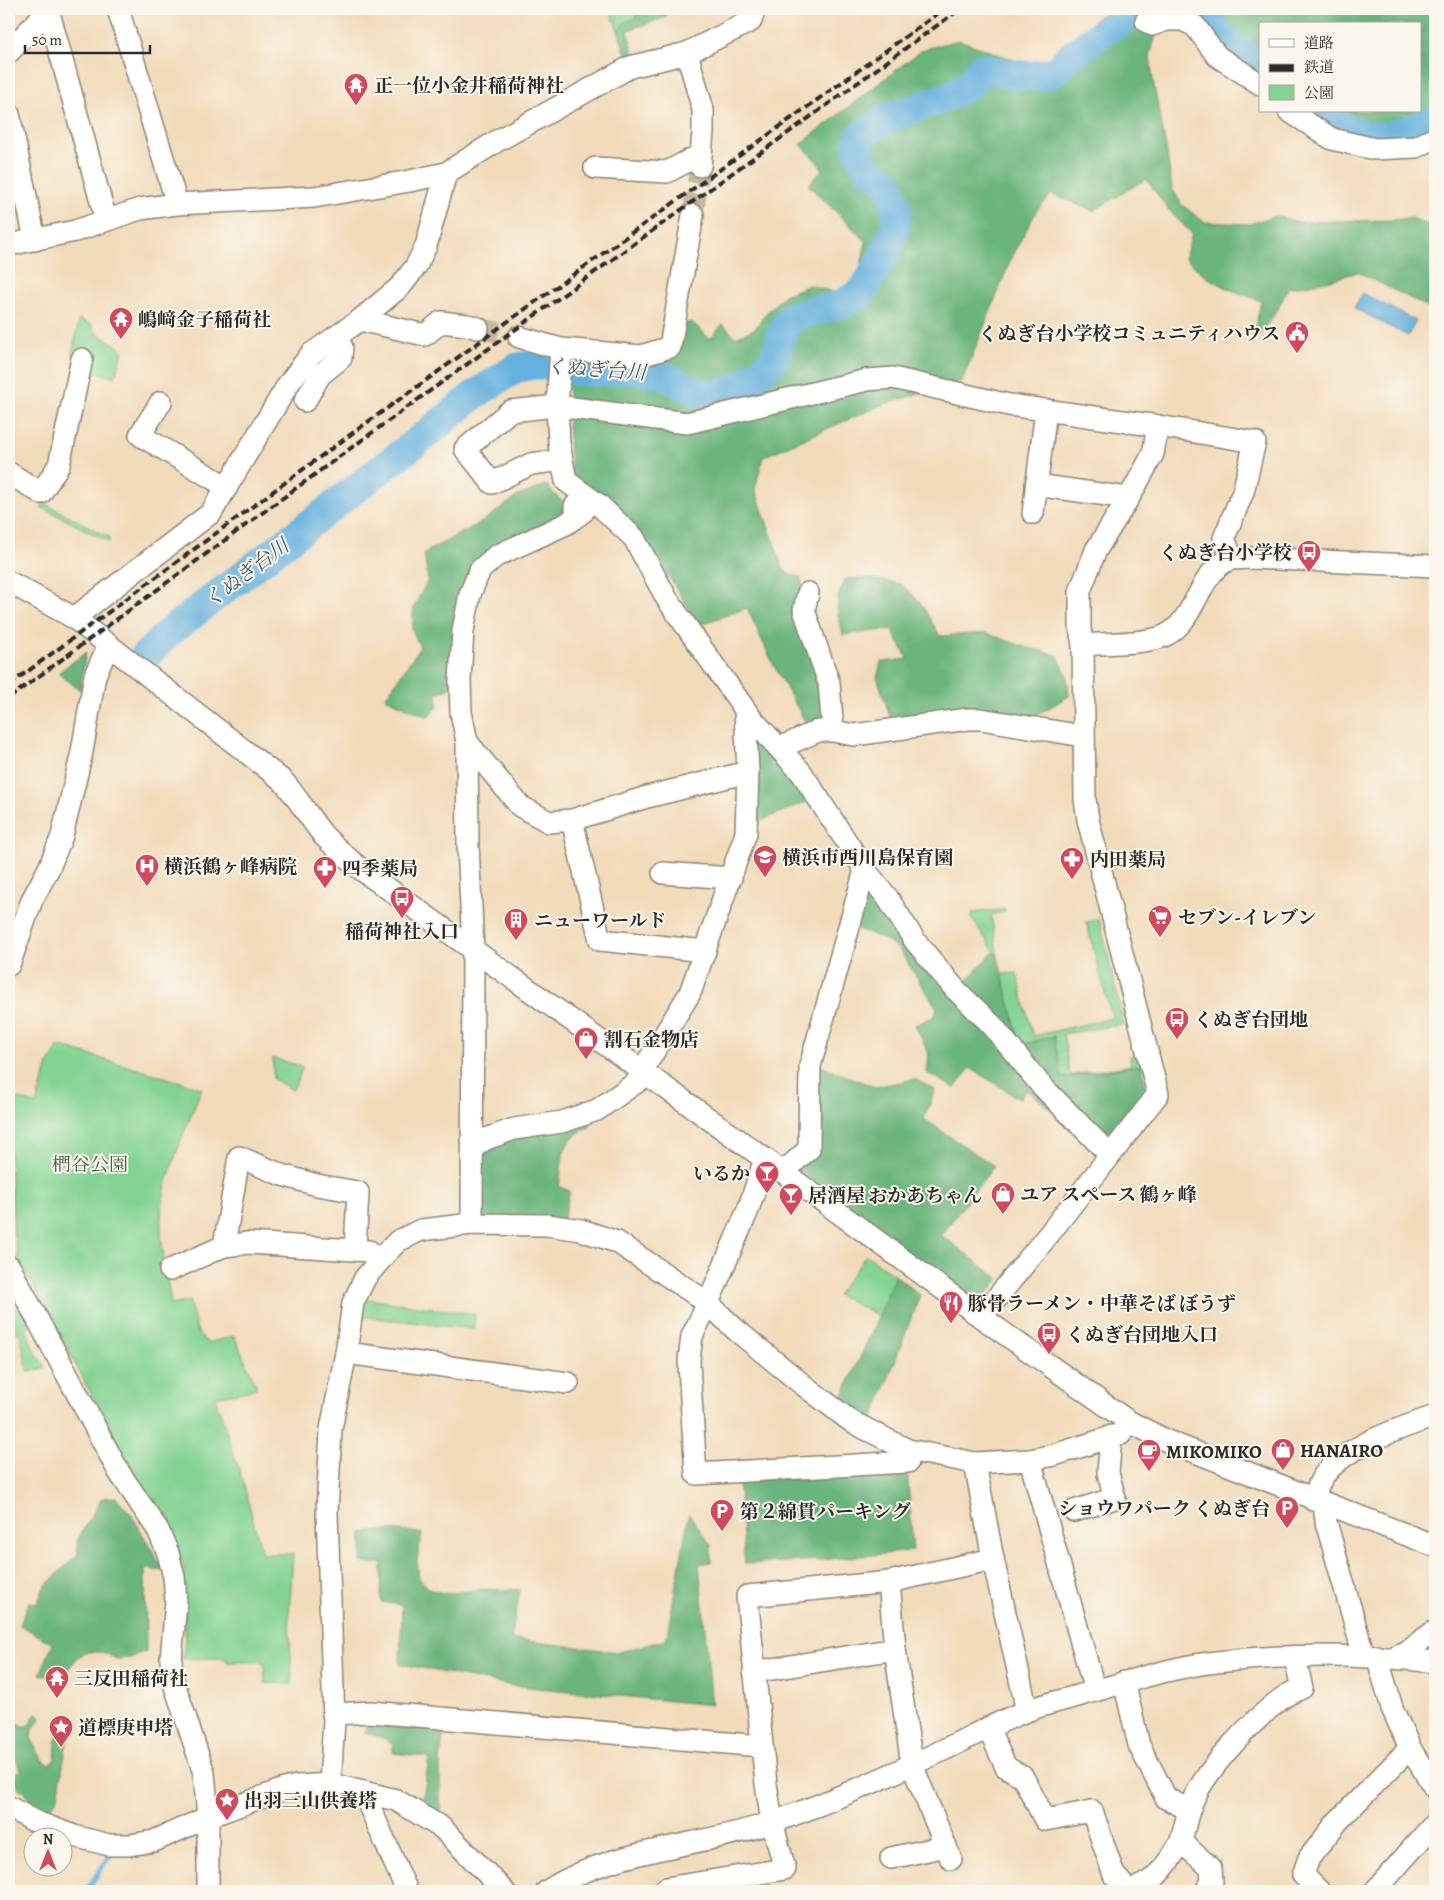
<svg xmlns="http://www.w3.org/2000/svg" width="1444" height="1900" font-family="Alegreya,'Noto Serif JP',serif">
<style>
.green{fill:#83d393;stroke:#577f5f}
.forest{fill:#6ab57d;stroke:#4a7054}
.water{fill:#65b1de;stroke:#486e84}
.lines{fill:none;stroke-linecap:round;stroke-linejoin:round}
.stream{stroke:#65b1de;stroke-width:5}
.river{stroke:#65b1de;stroke-width:30}
.minor-tunnel{stroke:#cab89e;stroke-width:21;stroke-dasharray:21 11;stroke-linecap:butt}
.minor-casing{stroke:#8e8373;stroke-width:24}
.minor{stroke:#fff;stroke-width:21}
.rail{stroke:#2b2b2b;stroke-width:4;stroke-dasharray:8 4;stroke-linecap:butt}
.labels{text-anchor:middle;stroke-width:4;stroke-linejoin:round;paint-order:stroke}
.poi-label{font-size:19px;font-weight:bold;fill:#2b2b2b;stroke:#fbf7ec;text-anchor:start}
.park-label{font-size:19px;fill:#455d4a;stroke:#fbf7ec}
.water-label{font-size:20px;font-style:italic;fill:#3f5a6a;stroke:#fbf7ec}
</style>
<rect width="100%" height="100%" fill="#fbf7ec"/>
<filter id="ink" filterUnits="userSpaceOnUse"><feTurbulence type="fractalNoise" baseFrequency=".02" numOctaves="2"/><feDisplacementMap in="SourceGraphic" scale="10" xChannelSelector="R" yChannelSelector="G"/><feConvolveMatrix kernelMatrix="1 2 1 2 8 2 1 2 1" color-interpolation-filters="sRGB"/></filter>
<filter id="wash" filterUnits="userSpaceOnUse"><feTurbulence type="fractalNoise" baseFrequency=".0096" numOctaves="4" result="noise"/><feDisplacementMap in="SourceGraphic" scale="20" xChannelSelector="R" yChannelSelector="G"/><feGaussianBlur stdDeviation="1.12" result="paint"/><feColorMatrix in="noise" values="0 0 0 0 0 0 0 0 0 0 0 0 0 0 0 0 0 1.4 0 .05"/><feComposite in="paint" operator="in"/></filter>
<g filter="url(#wash)">
<rect width="100%" height="100%" fill="#f2dbbb"/>
<g class="green">
<path d="M610,9H640L635,18L624,23L618,31Z"/>
<path d="M79,319L93,326V330L123,350L115,377L91,371L93,363L72,354Z"/>
<path d="M44,503L109,537V542L41,507Z"/>
<path d="M1005,909V912L991,915L998,957L972,919V913Z"/>
<path d="M1099,919L1124,1024L1063,1034L1070,1075L1131,1065L1130,1056L1139,1053L1142,1065L1061,1078L1020,1045L1002,974L1017,973L1033,1036L1112,1018L1086,922Z"/>
<path d="M59,1046L202,1088C188,1124 163,1178 161,1216C160,1246 167,1275 171,1305L189,1301L198,1333L208,1343L234,1336L257,1387L248,1391L215,1397L244,1485L262,1554H293L289,1617L292,1684L265,1683L264,1662H227L226,1658L183,1659L185,1638V1585L184,1569L174,1540L150,1497L125,1457L19,1259L14,1237L9,1140V1096L36,1104L48,1064Z"/>
<path d="M273,1058L303,1067L293,1090L273,1079Z"/>
<path d="M866,1255L895,1275L879,1316L837,1295Z"/>
<path d="M9,1285L30,1326L27,1330L34,1350L46,1368L27,1372L21,1336L9,1324Z"/>
<path d="M360,1298L475,1314L474,1329L355,1316Z"/>
</g>
<g class="forest">
<path d="M640,9H665L667,17L628,30L633,52V60L629,63L618,31L624,23L635,18Z"/>
<path d="M1108,9H1435V129L1384,144L1335,135L1295,111H1420V24H1260V81L1161,17L1150,56L1153,80L1167,153L1172,188L1182,205L1204,222L1249,224L1275,216L1299,222L1392,220L1413,218L1430,226L1435,231V311L1358,272L1327,281L1288,288L1277,311L1252,344L1261,301L1229,289L1208,278L1185,258L1192,234L1168,209L1146,179L1093,211L1052,194L1037,210L1014,252L962,381L884,404L763,457L755,489L784,571L801,578L819,669L827,722L807,725L774,666L747,608L699,625L650,546L572,477L568,426L569,363L631,366L671,355L677,326L692,322L710,339L723,324L735,337L755,329L766,313L784,295L810,285L835,293L859,275L866,241L808,185L823,169L801,144L922,50L959,40L1023,63L1047,59Z"/>
<path d="M546,485L572,511L484,558L454,677L449,689L437,693L438,707L427,717L385,698L420,647L412,629L414,607L428,580L424,553L482,522L518,496Z"/>
<path d="M869,578L901,584L920,602L940,636L986,633L1022,646L1057,655L1067,675L1069,696L1030,719L892,722L877,677L881,662L908,659L891,629L843,635C837,614 833,599 846,579Z"/>
<path d="M86,652L80,690L58,673Z"/>
<path d="M750,726L789,772L808,801L753,824Z"/>
<path d="M867,880L959,988L994,952L998,957L1020,1045L1054,1036L1062,1078L1142,1065L1146,1089L1144,1097L1100,1152L1027,1089L1020,1099L970,1068L955,1088L927,1073L929,1054L915,1025L935,1016L937,1008L898,948L882,938L853,928Z"/>
<path d="M818,1065L875,1087L915,1079L935,1090L924,1119L994,1166L941,1235L999,1279L982,1299H971L798,1170Z"/>
<path d="M590,1118V1127C559,1140 563,1158 559,1187L570,1191L563,1221L478,1218L477,1155L490,1142Z"/>
<path d="M895,1275L920,1295L870,1427L838,1406L879,1316Z"/>
<path d="M907,1467L913,1551L820,1560L745,1564L738,1476Z"/>
<path d="M116,1497L131,1514L164,1571L145,1569L146,1651L130,1658L117,1659L102,1652H85L71,1665L62,1681L40,1674L53,1644L20,1625L29,1602L37,1604L44,1587L78,1554L77,1541L102,1498Z"/>
<path d="M689,1514L711,1545V1562L699,1564L712,1705L508,1685L400,1664L402,1605L381,1602L382,1563H361L362,1533L388,1530L422,1533L417,1560L419,1578L431,1590L448,1594L480,1589L520,1590L511,1639L619,1652L666,1640Z"/>
<path d="M38,1714L41,1719L32,1730L31,1738L43,1761L49,1764L55,1760L56,1741L59,1730L63,1728L68,1730V1735L58,1797C53,1806 48,1812 37,1812L33,1807L25,1791L18,1789L16,1773L20,1771L17,1761L9,1757V1719L24,1726L29,1725L35,1715Z"/>
<path d="M367,1720L444,1727L440,1762V1817L422,1807L429,1757L393,1753V1746L386,1739L365,1732Z"/>
</g>
<path class="water" d="M1362,293L1416,321L1408,336L1354,308Z"/>
<g class="lines">
<path class="stream" d="M86,1891L111,1854"/>
<g class="river">
<path d="M1196,9L1201,11L1227,42L1260,66"/>
<path d="M1311,111L1321,120L1364,135L1386,138L1435,120"/>
<path d="M145,656L168,633L428,433L473,396L516,368L536,364L586,372L636,369L663,375L698,393L709,395L735,390L773,362L782,332L792,316L843,304L862,292L882,259L895,229L897,207L888,183L868,169L857,147L859,139L864,133L889,118L949,96L970,84L981,68C1003,72 1027,80 1049,74C1057,72 1064,62 1070,57C1090,42 1120,18 1143,9"/>
</g>
</g>
</g>
<g filter="url(#ink)">
<g class="lines">
<g class="minor-tunnel">
<path d="M693,215L700,166"/>
<path d="M478,328L519,337"/>
</g>
<defs>
<g id="minor">
<path d="M48,9L106,220"/>
<path d="M118,9L177,204"/>
<path d="M1146,21L1152,25L1166,20H1183L1195,26L1217,56L1260,84"/>
<path d="M9,52L49,9"/>
<path d="M687,53L703,110V132L700,166"/>
<path d="M1289,111L1332,139L1375,149L1416,147L1435,138"/>
<path d="M9,114L35,240"/>
<path d="M595,168L667,172L701,154"/>
<path d="M9,245L75,231L140,209L177,204L314,197L410,181L446,173L497,141L630,67L687,53L751,21L755,9"/>
<path d="M360,320L425,335L441,322L467,325L478,328"/>
<path d="M519,337L561,349L641,356L670,347L693,215"/>
<path d="M561,349L557,406L559,443L566,481L599,505L634,538L667,599L751,718L801,772L865,870L810,1066L809,1149L783,1172"/>
<path d="M305,401L320,375L341,358L342,347L335,337"/>
<path d="M161,402L140,435L227,487"/>
<path d="M562,460L531,464L492,483L465,449L510,411L557,406L687,423L867,380L893,378L1009,405L1158,426L1255,442L1243,492L1224,538L1232,559"/>
<path d="M9,473L41,493L59,465L82,359"/>
<path d="M1036,485L1128,498"/>
<path d="M1033,513L1046,410"/>
<path d="M9,582L74,618L282,780C298,797 309,818 324,836C336,848 348,859 362,870L783,1172L981,1317L1128,1421L1167,1441L1435,1546"/>
<path d="M808,593L804,610L829,683L833,731"/>
<path d="M74,618L211,513L289,383L311,354L360,320L401,286L416,266L426,246L446,173"/>
<path d="M1083,645C1105,643 1146,644 1164,636C1197,622 1198,569 1232,559C1238,558 1245,559 1251,558L1435,566"/>
<path d="M467,742L520,806L549,822L572,820L647,797L748,772"/>
<path d="M779,748L818,731H833L854,735L968,719H981L1083,736"/>
<path d="M572,820L600,940L705,951"/>
<path d="M865,870L887,897L915,941L955,989L992,1025L1040,1084L1110,1155"/>
<path d="M663,873L731,878"/>
<path d="M9,965L32,900L49,868L62,836L82,752L95,675L109,645"/>
<path d="M642,1071L690,993L746,833L748,772L745,710"/>
<path d="M473,1147L486,1139L514,1129L562,1122L597,1110L647,1075"/>
<path d="M765,1159L748,1210L708,1303L692,1336L689,1360L690,1383L696,1474L908,1462V1450"/>
<path d="M472,1224L473,949L468,844L467,742L461,712L460,680L463,631L470,594L480,570L496,556L566,524L583,512L575,506"/>
<path d="M224,1246L239,1157L282,1175L317,1185L358,1192L355,1250"/>
<path d="M9,1266L119,1472L158,1530L168,1553L174,1577L176,1601L171,1660L172,1677L204,1773L208,1817V1891"/>
<path d="M170,1270L224,1246L248,1243L369,1251"/>
<path d="M981,1317L1049,1234L1158,1094L1088,820L1085,799L1083,645L1080,628V591L1096,550L1130,496L1153,454L1158,426"/>
<path d="M346,1353L568,1383"/>
<path d="M1030,1460L1095,1691"/>
<path d="M975,1463L993,1559L1027,1711"/>
<path d="M1313,1500C1316,1493 1318,1485 1322,1478C1345,1445 1399,1429 1435,1416"/>
<path d="M1324,1503L1326,1522L1364,1656"/>
<path d="M1074,1511L1115,1498L1108,1473L1111,1436"/>
<path d="M889,1582L895,1649L912,1765L951,1859"/>
<path d="M1377,1656L1392,1708L1410,1748L1435,1789"/>
<path d="M1392,1658L1405,1652L1435,1631"/>
<path d="M754,1672L895,1649"/>
<path d="M1124,1682L1139,1745L1166,1798L1189,1810"/>
<path d="M333,1714L371,1712L761,1746"/>
<path d="M988,1728L1006,1767L1023,1777L1045,1820L1092,1811L1114,1875L1129,1891"/>
<path d="M330,1784L334,1720L327,1512L331,1429L346,1353L353,1303L365,1278L387,1252L398,1241L421,1230L472,1224L547,1225L581,1230L617,1242L708,1303L736,1330L802,1384L852,1422L908,1450L975,1463L1030,1460L1054,1455L1121,1434L1128,1421"/>
<path d="M363,1792L407,1891"/>
<path d="M9,1807L34,1821L74,1836L109,1845H129L154,1841L208,1817L281,1790L297,1786L330,1784L396,1800L442,1828L504,1891"/>
<path d="M1181,1842L1211,1868L1212,1881L1206,1891"/>
<path d="M891,1858L946,1846"/>
<path d="M547,1891C614,1847 699,1848 773,1822C829,1803 884,1778 937,1753C967,1739 996,1723 1026,1711C1045,1704 1065,1700 1084,1694C1127,1682 1171,1667 1216,1662C1286,1654 1365,1654 1435,1662"/>
<path d="M664,1891L666,1888L785,1869L772,1822L766,1784L747,1596L889,1582L993,1559"/>
<path d="M1131,1891C1140,1886 1151,1882 1157,1875C1164,1868 1178,1849 1181,1840C1186,1825 1187,1810 1195,1796C1211,1764 1253,1720 1281,1699C1287,1695 1295,1691 1302,1688L1295,1658"/>
<path d="M1319,1891L1303,1875L1309,1858L1338,1821L1410,1748"/>
<path d="M1375,1891L1435,1823"/>
</g>
</defs>
<use href="#minor" class="minor-casing"/>
<use href="#minor" class="minor"/>
<g class="rail">
<path d="M9,685L365,424L944,9"/>
<path d="M9,698L373,432L960,9"/>
</g>
</g>
</g>
<defs>
<symbol id="temple-pin" viewBox="-11 -11 22 30"><path d="M0 17L-7.5 6A9.5 9.5 0 1 1 7.5 6Z" fill="#d1495b" stroke="#fbf7ec"/><path d="M0-6L5-2H3V0L6.5 2.5H4V6H1.5V3h-3V6H-4V2.5H-6.5L-3 0V-2H-5Z" fill="#fff"/></symbol>
<symbol id="civic-pin" viewBox="-11 -11 22 30"><path d="M0 17L-7.5 6A9.5 9.5 0 1 1 7.5 6Z" fill="#d1495b" stroke="#fbf7ec"/><path d="M-.6-6.5H3V-4.5H.6V-3L4-1V1h2V6H-6V1h2V-1L-.6-3ZM-1.2 2.5V6h2.4V2.5Z" fill="#fff"/></symbol>
<symbol id="bus-pin" viewBox="-11 -11 22 30"><path d="M0 17L-7.5 6A9.5 9.5 0 1 1 7.5 6Z" fill="#d1495b" stroke="#fbf7ec"/><path d="M-5-6H5V4H4V6H2V4H-2V6H-4V4H-5ZM-3.5-4V0h7V-4ZM-3.5 1.2v1.5H-2V1.2ZM2 1.2v1.5H3.5V1.2Z" fill="#fff"/></symbol>
<symbol id="school-pin" viewBox="-11 -11 22 30"><path d="M0 17L-7.5 6A9.5 9.5 0 1 1 7.5 6Z" fill="#d1495b" stroke="#fbf7ec"/><path d="M0-5L7-2L0 1L-7-2ZM-4 1L0 2.5L4 1V4Q0 6-4 4Z" fill="#fff"/></symbol>
<symbol id="pharmacy-pin" viewBox="-11 -11 22 30"><path d="M0 17L-7.5 6A9.5 9.5 0 1 1 7.5 6Z" fill="#d1495b" stroke="#fbf7ec"/><path d="M-2-6h4v4h4v4h-4v4h-4v-4h-4v-4h4Z" fill="#fff"/></symbol>
<symbol id="hospital-pin" viewBox="-11 -11 22 30"><path d="M0 17L-7.5 6A9.5 9.5 0 1 1 7.5 6Z" fill="#d1495b" stroke="#fbf7ec"/><path d="M-5-5h3v3.5h4V-5h3V5h-3V1.5h-4V5h-3Z" fill="#fff"/></symbol>
<symbol id="supermarket-pin" viewBox="-11 -11 22 30"><path d="M0 17L-7.5 6A9.5 9.5 0 1 1 7.5 6Z" fill="#d1495b" stroke="#fbf7ec"/><path d="M-6-5.5h2.5l.6 2H6L4.5 2H-2.5L-4.4-4H-6ZM-1.5 3.2a1.3 1.3 0 1 0 .1 0ZM3 3.2a1.3 1.3 0 1 0 .1 0Z" fill="#fff"/></symbol>
<symbol id="building-pin" viewBox="-11 -11 22 30"><path d="M0 17L-7.5 6A9.5 9.5 0 1 1 7.5 6Z" fill="#d1495b" stroke="#fbf7ec"/><path d="M-4-6H4V6H1V3H-1V6H-4ZM-2.5-4.3h1.7v1.8h-1.7ZM.8-4.3h1.7v1.8H.8ZM-2.5-1h1.7V.8h-1.7ZM.8-1h1.7V.8H.8Z" fill="#fff"/></symbol>
<symbol id="shop-pin" viewBox="-11 -11 22 30"><path d="M0 17L-7.5 6A9.5 9.5 0 1 1 7.5 6Z" fill="#d1495b" stroke="#fbf7ec"/><path d="M-5-2.5h2.3a2.7 3.5 0 0 1 5.4 0H5L5.5 6h-11ZM-1.5-2.5h3a1.5 2.3 0 0 0-3 0Z" fill="#fff"/></symbol>
<symbol id="bar-pin" viewBox="-11 -11 22 30"><path d="M0 17L-7.5 6A9.5 9.5 0 1 1 7.5 6Z" fill="#d1495b" stroke="#fbf7ec"/><path d="M-6-5H6L.8 .8V4.5H3.5V6h-7V4.5H-.8V.8Z" fill="#fff"/></symbol>
<symbol id="restaurant-pin" viewBox="-11 -11 22 30"><path d="M0 17L-7.5 6A9.5 9.5 0 1 1 7.5 6Z" fill="#d1495b" stroke="#fbf7ec"/><path d="M-5-6h1v4h1v-4h1v4h1v-4h1v5L-1.5 .5V6h-2V.5L-5-1ZM5-6V6H3V1.5H1.5Q1.5-4 5-6Z" fill="#fff"/></symbol>
<symbol id="cafe-pin" viewBox="-11 -11 22 30"><path d="M0 17L-7.5 6A9.5 9.5 0 1 1 7.5 6Z" fill="#d1495b" stroke="#fbf7ec"/><path d="M-5.5-4.5H6V0H3Q3 3.5 0 3.5H-2.5Q-5.5 3.5-5.5 0ZM3-3.2v2h1.7v-2ZM-6 4.5H4V6H-6Z" fill="#fff"/></symbol>
<symbol id="parking-pin" viewBox="-11 -11 22 30"><path d="M0 17L-7.5 6A9.5 9.5 0 1 1 7.5 6Z" fill="#d1495b" stroke="#fbf7ec"/><path d="M-3.5-5.5H1a3.5 3.5 0 0 1 0 7H-1V5.5H-3.5ZM-1-3.4V-.6H.8a1.4 1.4 0 0 0 0-2.8Z" fill="#fff"/></symbol>
<symbol id="sight-pin" viewBox="-11 -11 22 30"><path d="M0 17L-7.5 6A9.5 9.5 0 1 1 7.5 6Z" fill="#d1495b" stroke="#fbf7ec"/><path d="M0-6L1.8-2.2L6-1.7L2.9 1.2L3.7 5.4L0 3.3L-3.7 5.4L-2.9 1.2L-6-1.7L-1.8-2.2Z" fill="#fff"/></symbol>
</defs>
<g fill-rule="evenodd">
<use href="#temple-pin" x="342" y="71" width="28" height="38"/>
<use href="#temple-pin" x="107" y="305" width="28" height="38"/>
<use href="#civic-pin" x="1283" y="319" width="28" height="38"/>
<use href="#bus-pin" x="1295" y="538" width="28" height="38"/>
<use href="#school-pin" x="751" y="843" width="28" height="38"/>
<use href="#pharmacy-pin" x="1058" y="845" width="28" height="38"/>
<use href="#hospital-pin" x="133" y="852" width="28" height="38"/>
<use href="#pharmacy-pin" x="311" y="854" width="28" height="38"/>
<use href="#bus-pin" x="388" y="884" width="28" height="38"/>
<use href="#supermarket-pin" x="1146" y="903" width="28" height="38"/>
<use href="#building-pin" x="502" y="906" width="28" height="38"/>
<use href="#bus-pin" x="1163" y="1005" width="28" height="38"/>
<use href="#shop-pin" x="572" y="1025" width="28" height="38"/>
<use href="#bar-pin" x="753" y="1159" width="28" height="38"/>
<use href="#shop-pin" x="989" y="1180" width="28" height="38"/>
<use href="#bar-pin" x="777" y="1181" width="28" height="38"/>
<use href="#restaurant-pin" x="937" y="1289" width="28" height="38"/>
<use href="#bus-pin" x="1035" y="1320" width="28" height="38"/>
<use href="#shop-pin" x="1269" y="1436" width="28" height="38"/>
<use href="#cafe-pin" x="1135" y="1437" width="28" height="38"/>
<use href="#parking-pin" x="1273" y="1494" width="28" height="38"/>
<use href="#parking-pin" x="708" y="1497" width="28" height="38"/>
<use href="#temple-pin" x="43" y="1664" width="28" height="38"/>
<use href="#sight-pin" x="47" y="1713" width="28" height="38"/>
<use href="#sight-pin" x="213" y="1786" width="28" height="38"/>
</g>
<g class="labels">
<g class="poi-label">
<text x="374" y="92">正一位小金井稲荷神社</text>
<text x="138" y="326">嶋﨑金子稲荷社</text>
<text x="1280" y="340" text-anchor="end">くぬぎ台小学校コミュニティハウス</text>
<text x="1292" y="559" text-anchor="end">くぬぎ台小学校</text>
<text x="782" y="864">横浜市西川島保育園</text>
<text x="1090" y="866">内田薬局</text>
<text x="164" y="873">横浜鶴ヶ峰病院</text>
<text x="342" y="875">四季薬局</text>
<text x="1178" y="924">セブン-イレブン</text>
<text x="534" y="927">ニューワールド</text>
<text x="402" y="938" text-anchor="middle">稲荷神社入口</text>
<text x="1194" y="1026">くぬぎ台団地</text>
<text x="604" y="1046">割石金物店</text>
<text x="750" y="1180" text-anchor="end">いるか</text>
<text x="1020" y="1201">ユア スペース 鶴ヶ峰</text>
<text x="808" y="1202">居酒屋 おかあちゃん</text>
<text x="968" y="1310">豚骨ラーメン・中華そば ぼうず</text>
<text x="1066" y="1341">くぬぎ台団地入口</text>
<text x="1300" y="1457">HANAIRO</text>
<text x="1166" y="1458">MIKOMIKO</text>
<text x="1270" y="1515" text-anchor="end">ショウワパーク くぬぎ台</text>
<text x="740" y="1518">第２綿貫パーキング</text>
<text x="74" y="1685">三反田稲荷社</text>
<text x="78" y="1734">道標庚申塔</text>
<text x="244" y="1807">出羽三山供養塔</text>
</g>
<g class="park-label">
<text x="90" y="1171">椚谷公園</text>
</g>
<g class="water-label">
<text transform="translate(596 369) rotate(4)" y="7">くぬぎ台川</text>
<text transform="translate(246 573) rotate(-37)" y="7">くぬぎ台川</text>
</g>
</g>
<rect width="1444" height="1900" fill="none" stroke="#fbf7ec" stroke-width="30"/>
<rect x="1259" y="22" width="162" height="90" fill="#fbf7ec" stroke="#a8a59f"/>
<rect x="1269" y="39" width="25" height="8" fill="#ffffff" stroke="#a8a59f"/>
<text x="1304" y="48" font-size="15" fill="#2b2b2b">道路</text>
<rect x="1269" y="64" width="25" height="8" fill="#2b2b2b" stroke="#a8a59f"/>
<text x="1304" y="72" font-size="15" fill="#2b2b2b">鉄道</text>
<rect x="1269" y="85" width="25" height="15" fill="#83d393" stroke="#a8a59f"/>
<text x="1304" y="98" font-size="15" fill="#2b2b2b">公園</text>
<g transform="translate(48 1852)"><circle r="24" fill="#fbf7ec" stroke="#a8a59f"/>
<path d="M0-4L9 19L0 12L-9 19Z" fill="#d1495b"/>
<text y="-8" font-size="14" font-weight="bold" text-anchor="middle" fill="#2b2b2b">N</text>
</g>
<path d="M25 45v8h125v-8" fill="none" stroke="#2b2b2b" stroke-width="2.5"/>
<text x="32" y="45" font-size="15" fill="#2b2b2b" stroke="#fbf7ec" stroke-width="4" paint-order="stroke">50 m</text>
</svg>
